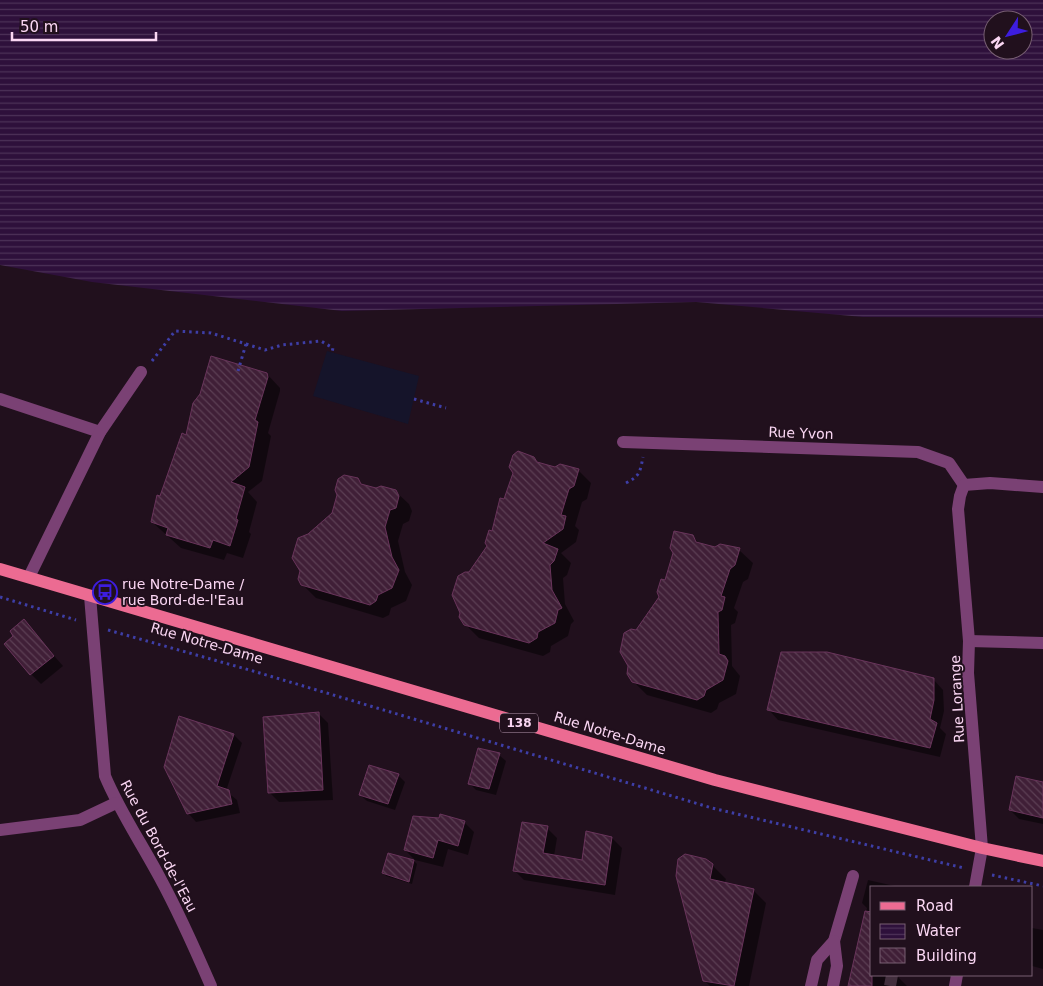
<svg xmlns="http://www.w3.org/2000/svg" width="1043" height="986" font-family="'DejaVu Sans',sans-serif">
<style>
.grass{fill:#15142a}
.water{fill:url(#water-rules);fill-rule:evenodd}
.shadow{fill:#0007}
.building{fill:url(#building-back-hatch);stroke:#69345b}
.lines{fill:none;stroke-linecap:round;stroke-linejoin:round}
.minor-tunnel{stroke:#422e3d;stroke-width:12;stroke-dasharray:12 6;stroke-linecap:butt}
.path{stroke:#3e3ea6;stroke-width:3;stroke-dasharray:2.5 4;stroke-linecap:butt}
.minor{stroke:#7a4174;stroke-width:12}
.major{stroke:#ec6b92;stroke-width:12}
.labels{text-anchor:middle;stroke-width:4;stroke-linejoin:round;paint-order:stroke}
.shield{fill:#21101d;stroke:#b99bb3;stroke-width:1}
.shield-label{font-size:12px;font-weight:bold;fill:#fad6f3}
.street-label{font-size:14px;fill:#fad6f3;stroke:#21101d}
.poi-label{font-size:14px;fill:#fad6f3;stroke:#21101d;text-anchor:start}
</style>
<defs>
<pattern id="water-rules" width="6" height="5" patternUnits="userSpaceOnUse" patternTransform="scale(1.25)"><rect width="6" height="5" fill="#2e103b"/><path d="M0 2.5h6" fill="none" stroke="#4d3258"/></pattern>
<pattern id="building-back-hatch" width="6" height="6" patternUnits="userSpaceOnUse" patternTransform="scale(1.25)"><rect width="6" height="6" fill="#401f37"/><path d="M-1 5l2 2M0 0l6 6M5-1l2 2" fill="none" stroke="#5c3f54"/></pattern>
</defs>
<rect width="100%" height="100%" fill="#21101d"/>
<path class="grass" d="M327,351L419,376L408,424L313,396Z"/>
<path class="water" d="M0,0H1043V318L863,317L696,302L342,311L92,282L0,265ZM993,20H1023V50H993Z"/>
<g class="shadow">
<path d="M267,374L280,388V391L268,433L271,436L262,481L248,492L257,502L249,532L251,534L243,558L227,553L224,560L181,548L152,522L187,437Z"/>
<path d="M533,458L540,464L555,468L578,470L591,483L587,499L582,502L575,526L579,530L576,542L561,553L571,563L567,575L563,578L565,604L574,621L571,624L568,636L551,646L550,652L543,656L479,638L465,624L469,574L489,546L505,501Z"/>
<path d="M358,480L364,486L376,489L395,491L409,504L412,511L409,521L403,524L398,541L405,572L412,585L406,601L391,608L389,615L383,618L316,598L302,584L309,535L333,513Z"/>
<path d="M692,536L700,544L715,548L739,550L753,563L748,579L743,582L734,608L738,612L735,623L731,625L732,666L740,676L736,694L719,703L717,709L711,713L647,695L633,681L637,631L661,597L666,581Z"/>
<path d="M27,625L63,666L41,684L31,674Z"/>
<path d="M933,679L943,690L944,711L940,728L946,734L940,757L778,720L768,709Z"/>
<path d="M318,713L328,723L333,800L279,802L269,792Z"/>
<path d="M180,718L234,735L242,743L226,791L237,800L240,813L196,822L188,813Z"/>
<path d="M499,755L506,761L496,795L476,790L470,784Z"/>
<path d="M398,775L405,782L395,810L367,801L360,795Z"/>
<path d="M1043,783V824L1019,819L1010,810Z"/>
<path d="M464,822L474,832L468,855L448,849L443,867L415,860L405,850Z"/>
<path d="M547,828L557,838L554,856L583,861L612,838L622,848L615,895L524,880L514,870Z"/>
<path d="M414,861L417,864L412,884L386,876L383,873Z"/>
<path d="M712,865L726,879L724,884L753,890L766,903L749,986H710L704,980L677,876Z"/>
<path d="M868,880L899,887H872V975H896L907,986H850L867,908L862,903Z"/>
<path d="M1032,928L1043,930V969L1032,966Z"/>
</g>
<g class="building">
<path d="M211,356L267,373L268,377L255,420L258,422L249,467L231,482L245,487L236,519L238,520L230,546L213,540L210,548L166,535L168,528L151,522L157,495L160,496L182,433L186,435L193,403L200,394Z"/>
<path d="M518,451L534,457L537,462L555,467L560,464L579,469L574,486L569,489L561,515L566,516L563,529L543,543L558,549L554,561L550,565L552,590L562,608L558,610L555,623L538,632L537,638L529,643L464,625L459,617L460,613L452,595L458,576L465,572H469L487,546L485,543L489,530L492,531L500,498L504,499L513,473L509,467L513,455Z"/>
<path d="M344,475L358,478L361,484L376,488L381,486L396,490L399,496L396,508L390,510L385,527L392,557L399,570L392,588L378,595L376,601L370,605L301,585L298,579L300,571L292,558L298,538L308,534L332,513L337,495L335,490L338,479Z"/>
<path d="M674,531L693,535L696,542L715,547L720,544L740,548L735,565L730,569L721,596L725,597L722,610L718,612L719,654L725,656L728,661L723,680L706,690L704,696L697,700L632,682L627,674L628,666L620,652L624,633L631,629L636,630L659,597L657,592L661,579L665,580L673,553L670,548Z"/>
<path d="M24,619L54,656L30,675L4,644L13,636L10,631Z"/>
<path d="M781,652H827L934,678V700L930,719L937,723L930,748L767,710Z"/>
<path d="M319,712L323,790L268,793L263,717Z"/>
<path d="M179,716L234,734L217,786L229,790L232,804L187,814L164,767Z"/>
<path d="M478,748L500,753L489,789L468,784Z"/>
<path d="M369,765L399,774L388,804L359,795Z"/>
<path d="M1016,776L1043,782V818L1009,810Z"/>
<path d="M440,814L465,821L458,846L438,840L433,858L404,850L413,816L439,818Z"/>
<path d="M522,822L548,826L543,853L582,860L586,831L612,837L605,885L513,871Z"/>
<path d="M388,853L414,860L409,882L382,873Z"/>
<path d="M685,854L706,859L713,864L710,879L754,889L734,986L703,981L676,876L678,859Z"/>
<path d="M865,911L872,912V986H848Z"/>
</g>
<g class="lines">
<path class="minor-tunnel" d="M890,986L892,975"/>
<g class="path">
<path d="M246,344L265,350L282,345L321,341L333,348L332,352"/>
<path d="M152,361L175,331L211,333L246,344L238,371"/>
<path d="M414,399L446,408"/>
<path d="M626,483C640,476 640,472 643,457"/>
<path d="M0,597L76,620"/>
<path d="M108,630L253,671L712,808L964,868"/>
<path d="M992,875L1043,886"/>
</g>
<g class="minor">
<path d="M0,399L100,432"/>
<path d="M623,442L918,452L949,463L964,485"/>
<path d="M29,577L100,432L141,372"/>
<path d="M90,596L105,776C120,812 142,844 160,878C179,913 195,949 211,986"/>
<path d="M969,641L1043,643"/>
<path d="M0,830L80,820L116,803"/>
<path d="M975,887L982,848L968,673L969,641L958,509L960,496L964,485L990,483L1043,487"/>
<path d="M811,986L817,960L834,941L853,876"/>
<path d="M833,986L837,966L834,941"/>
<path d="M955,986L957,975"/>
</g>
<path class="major" d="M0,569L715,780L982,848L1043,861"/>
</g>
<defs>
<symbol id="bus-ring" viewBox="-11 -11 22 22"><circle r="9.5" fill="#21101d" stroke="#3d1ddf" stroke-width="1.5"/><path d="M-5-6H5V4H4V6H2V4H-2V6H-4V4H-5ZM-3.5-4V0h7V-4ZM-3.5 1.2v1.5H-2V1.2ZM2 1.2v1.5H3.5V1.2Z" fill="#3d1ddf"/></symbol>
</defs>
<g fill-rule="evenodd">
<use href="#bus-ring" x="91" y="578" width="28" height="28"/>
</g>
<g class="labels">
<rect class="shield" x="500" y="713.5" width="38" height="19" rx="4"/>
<g class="shield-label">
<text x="519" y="727">138</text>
</g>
<g class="street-label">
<text transform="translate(801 433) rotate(2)" y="5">Rue Yvon</text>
<text transform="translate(207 643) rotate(16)" y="5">Rue Notre-Dame</text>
<text transform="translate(957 699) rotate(-93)" y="5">Rue Lorange</text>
<text transform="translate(610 733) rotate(17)" y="5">Rue Notre-Dame</text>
<text transform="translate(159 846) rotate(62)" y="5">Rue du Bord-de-l'Eau</text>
</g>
<g class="poi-label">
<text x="122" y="589">rue Notre-Dame /<tspan x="122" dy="16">rue Bord-de-l'Eau</tspan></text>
</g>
</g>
<rect x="870" y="886" width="162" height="90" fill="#21101d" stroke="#785f73"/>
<rect x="880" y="902" width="25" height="8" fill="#ec6b92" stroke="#785f73"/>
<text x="916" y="911" font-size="15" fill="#fad6f3">Road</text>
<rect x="880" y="924" width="25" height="15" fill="url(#water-rules)" stroke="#785f73"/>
<text x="916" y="936" font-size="15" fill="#fad6f3">Water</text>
<rect x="880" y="948" width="25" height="15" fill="url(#building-back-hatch)" stroke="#785f73"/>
<text x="916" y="961" font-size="15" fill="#fad6f3">Building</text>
<g transform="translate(1008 35) rotate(234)"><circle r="24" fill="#21101d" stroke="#785f73"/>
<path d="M0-4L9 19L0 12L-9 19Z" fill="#3d1ddf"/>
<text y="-8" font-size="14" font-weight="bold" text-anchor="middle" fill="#fad6f3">N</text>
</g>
<path d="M12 32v8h144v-8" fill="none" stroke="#fad6f3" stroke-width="2.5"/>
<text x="20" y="32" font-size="15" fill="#fad6f3" stroke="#21101d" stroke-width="4" paint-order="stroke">50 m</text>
</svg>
